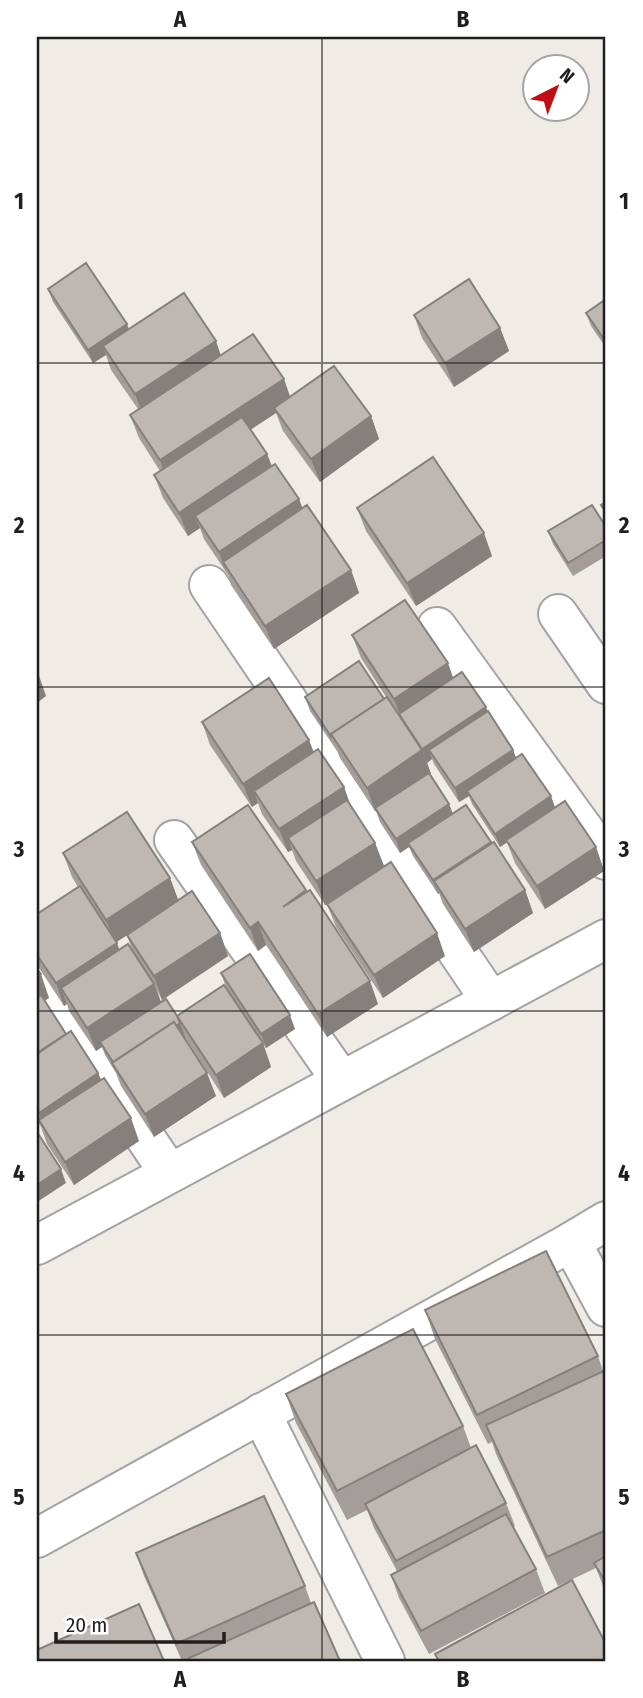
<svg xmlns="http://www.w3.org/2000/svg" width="643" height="1698" font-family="'Fira Sans Condensed',sans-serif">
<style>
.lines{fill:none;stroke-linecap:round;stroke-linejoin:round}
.minor-casing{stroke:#a3a3a3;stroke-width:42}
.minor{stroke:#fff;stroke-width:38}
.wall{fill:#a49d99;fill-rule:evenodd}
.shaded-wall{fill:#86807d}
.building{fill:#bfb7b2;stroke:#86807d;stroke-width:2}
.grid{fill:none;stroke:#1f1f1f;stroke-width:2;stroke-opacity:0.55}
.neatline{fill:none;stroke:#1f1f1f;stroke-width:2.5}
.grid-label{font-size:23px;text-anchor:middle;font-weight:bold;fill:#1f1f1f}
</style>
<rect width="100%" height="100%" fill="#efebe5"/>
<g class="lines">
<defs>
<g id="minor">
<path d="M209,585L491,1001"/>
<path d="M558,614L606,684"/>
<path d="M437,627L606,860"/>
<path d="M174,840L341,1080"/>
<path d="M37,975L169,1173"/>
<path d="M606,1221L571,1242L606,1307"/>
<path d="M37,1245L606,939"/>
<path d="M261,1413L385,1661"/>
<path d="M37,1538L571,1242"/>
</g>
</defs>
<use href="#minor" class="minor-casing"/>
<use href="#minor" class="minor"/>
</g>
<g class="wall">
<path d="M48,289L129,329L220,355L290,397L371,416L379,439L320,482L283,431L276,413L251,429L267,454L272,466L302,508L351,570L359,593L274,649L231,585L228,575L204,539L200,528L188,536L163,498L154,475L160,471L139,438L130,415L138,409L111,370L106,355L93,363L53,302Z"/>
<path d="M606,299V348L591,326L586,313Z"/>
<path d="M414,315L500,328L509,351L454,387L422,338Z"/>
<path d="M357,508L492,556L416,606L366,531Z"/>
<path d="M606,527V556L573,576L553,544L548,531Z"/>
<path d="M352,635L453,678L488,711L513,750L516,758L555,808L596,847L604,871L545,909L515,863L507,842L500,847L472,804L469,796L459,802L434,764L432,759L427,763V762L431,774H430L449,804L453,814L491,843L525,890L533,913L474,952L443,904L439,893L438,894L413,856L409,847L400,853L380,822L376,811H375L340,758L337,751L310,711L305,697L384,699L386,697L361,658Z"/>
<path d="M202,722L314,752L344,787L350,804L375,843L384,866L325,905L296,861L292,850L288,852L262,814L258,803L252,807L210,745Z"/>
<path d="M192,842L306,892L378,1004L327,1037L266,945L258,951L201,865Z"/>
<path d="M63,853L170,878L178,900L220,933L228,956L162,1000L157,990L161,1003L177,1016L226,987L221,973L295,1029L266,1048L263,1044L271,1067L224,1098L185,1037L216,1096L154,1137L121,1086L116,1073L105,1055L102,1047L96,1051L69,1011L67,1004L64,1006L37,965V914L78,887L72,877ZM127,935L133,953L119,950L116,942Z"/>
<path d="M327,904L445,956L383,998L336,927Z"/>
<path d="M37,969L49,998L44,1001L66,1034L98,1073L101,1079L139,1141L74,1185L47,1144L41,1127L37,1120Z"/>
<path d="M425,1310L598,1356L603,1371L606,1370V1592L603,1586L596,1568L558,1586L496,1454L492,1442L488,1444L435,1339Z"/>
<path d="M286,1394L463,1426L471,1448L506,1503L515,1526L513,1527L536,1569L545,1593L429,1654L399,1598L391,1575L397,1571L374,1528L367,1510L347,1520L296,1423Z"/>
<path d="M136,1553L305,1586L311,1603L340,1661H182L144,1576Z"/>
</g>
<g class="shaded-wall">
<path d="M127,324L132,338L103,346L106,355L93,363L88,350Z"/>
<path d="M500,328L509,351L454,387L445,363Z"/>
<path d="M216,341L224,365L144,418L135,394Z"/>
<path d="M284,379L292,402L274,408L276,413L168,484L160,460Z"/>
<path d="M371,416L379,439L320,482L311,459Z"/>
<path d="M267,454L276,478L195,516L200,528L188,536L179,513Z"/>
<path d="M299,499L308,522L223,562L227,575L219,552Z"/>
<path d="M484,533L492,556L416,606L407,583Z"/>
<path d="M351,570L359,593L274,649L265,626Z"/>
<path d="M448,663L456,686L401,718L394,699Z"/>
<path d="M38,673L46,696L37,703V674Z"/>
<path d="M486,707L491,720L429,750L432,759L427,763L422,749Z"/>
<path d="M309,740L318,763L254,791L258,803L252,807L243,784Z"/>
<path d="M422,750L431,774L375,811L367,788Z"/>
<path d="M513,750L518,763L467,791L469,796L459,802L455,788Z"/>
<path d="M344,787L352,810L288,838L292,850L288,852L279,829Z"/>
<path d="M551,796L556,810L500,847L495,834Z"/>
<path d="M449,804L454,817L408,843L409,847L400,853L396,839Z"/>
<path d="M491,842L441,892L434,881L439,893L438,894L433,880Z"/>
<path d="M375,843L384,866L325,905L316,881Z"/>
<path d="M596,847L604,871L545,909L537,886Z"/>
<path d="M170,878L179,902L115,943L106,920Z"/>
<path d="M525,890L533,913L474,952L465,929Z"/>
<path d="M258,922L266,945L258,951L250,928Z"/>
<path d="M220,933L228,956L162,1000L154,976Z"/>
<path d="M437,933L445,956L383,998L374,975Z"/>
<path d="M117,943L125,966L61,988L67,1004L64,1006L56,983Z"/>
<path d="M41,974L49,998L37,1005V977Z"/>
<path d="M370,981L378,1004L327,1037L318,1014Z"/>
<path d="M154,984L163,1007L100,1042L102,1047L96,1051L87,1028Z"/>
<path d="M290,1015L295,1029L266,1048L261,1034Z"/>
<path d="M180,1023L185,1037L122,1078L116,1069Z"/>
<path d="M263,1043L271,1067L224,1098L216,1075Z"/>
<path d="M98,1073L107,1096L45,1130L39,1113Z"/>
<path d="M207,1073L216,1096L154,1137L145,1114Z"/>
<path d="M131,1118L139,1141L74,1185L65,1162Z"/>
<path d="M61,1169L66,1183L37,1202V1185Z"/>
</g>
<g class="building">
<path d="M86,263L127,324L88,350L48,289Z"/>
<path d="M469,279L500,328L445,363L414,315Z"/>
<path d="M184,293L216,341L135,394L103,346Z"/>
<path d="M606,299V342L586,313Z"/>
<path d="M253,334L284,379L160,460L130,415Z"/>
<path d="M334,366L371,416L311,459L274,408Z"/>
<path d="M242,417L267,454L179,513L154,475Z"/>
<path d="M433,457L484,533L407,583L357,508Z"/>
<path d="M275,464L299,499L219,552L195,516Z"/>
<path d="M606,502V512L601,505Z"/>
<path d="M307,505L351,570L265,626L223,562Z"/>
<path d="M592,505L606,527V540L568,563L548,531Z"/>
<path d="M405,600L448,663L394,699L352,635Z"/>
<path d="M359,661L384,699L331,734L332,738L305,697Z"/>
<path d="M462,672L486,707L422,749L399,714Z"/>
<path d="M269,678L309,740L243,784L202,722Z"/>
<path d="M387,697L422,750L367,788L331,734Z"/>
<path d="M488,711L513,750L455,788L429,750Z"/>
<path d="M318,749L344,787L279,829L254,791Z"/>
<path d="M522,754L551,796L495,834L467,791Z"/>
<path d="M429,773L449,804L396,839L375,808Z"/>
<path d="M347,800L375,843L316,881L288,838Z"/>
<path d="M565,801L596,847L537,886L506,840Z"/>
<path d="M248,805L306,890L283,907L310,890L370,981L318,1014L258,922L250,928L192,842Z"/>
<path d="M466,805L491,842L433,880L408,843Z"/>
<path d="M127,812L170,878L106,920L63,853Z"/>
<path d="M494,842L525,890L465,929L434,881Z"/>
<path d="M391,862L437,933L374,975L327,904Z"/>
<path d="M80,886L117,943L56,983L37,955V914Z"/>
<path d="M192,891L220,933L154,976L127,935Z"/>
<path d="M128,944L154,984L87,1028L61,988Z"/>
<path d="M250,954L290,1015L261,1034L221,973Z"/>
<path d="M37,969L41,974L37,977Z"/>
<path d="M224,985L263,1043L216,1075L177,1016Z"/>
<path d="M41,995L66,1034L37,1053V997Z"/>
<path d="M166,999L177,1016L180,1023L176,1026L174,1022L113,1062L100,1042Z"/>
<path d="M174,1022L207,1073L145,1114L112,1063Z"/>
<path d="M71,1031L98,1073L39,1113L37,1110V1054Z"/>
<path d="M104,1078L131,1118L65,1162L39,1120Z"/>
<path d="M37,1132L61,1169L37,1185Z"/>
<path d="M546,1251L598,1356L477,1415L425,1310Z"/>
<path d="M413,1329L463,1426L337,1491L286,1394Z"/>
<path d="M606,1370V1530L547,1557L486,1425Z"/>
<path d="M476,1445L506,1503L396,1561L365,1504Z"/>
<path d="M264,1496L305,1586L176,1644L136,1553Z"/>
<path d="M506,1514L536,1569L421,1631L391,1575Z"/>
<path d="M606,1556V1583L594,1563Z"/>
<path d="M572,1580L606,1644V1661H439L435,1654Z"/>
<path d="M314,1602L340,1661H190L189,1658Z"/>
<path d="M139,1604L164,1661H37V1650Z"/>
</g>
<path class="grid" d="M322,37V1661M37,363H606M37,687H606M37,1011H606M37,1335H606"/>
<rect width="643" height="1698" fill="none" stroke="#ffffff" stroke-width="77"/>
<g transform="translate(556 88) rotate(42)"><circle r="33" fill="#ffffff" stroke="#a5a5a5" stroke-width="2"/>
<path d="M0-5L12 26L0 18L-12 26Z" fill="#c00d12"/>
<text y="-10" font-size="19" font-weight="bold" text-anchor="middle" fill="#1f1f1f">N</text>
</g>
<path d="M56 1632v10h168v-10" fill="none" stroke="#1f1f1f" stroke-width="3.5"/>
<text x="66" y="1632" font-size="21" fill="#1f1f1f" stroke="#ffffff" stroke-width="5" paint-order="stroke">20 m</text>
<rect x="38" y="38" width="566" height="1622" class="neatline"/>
<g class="grid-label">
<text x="180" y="27">A</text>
<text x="463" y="27">B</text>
<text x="19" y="209">1</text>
<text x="624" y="209">1</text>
<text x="19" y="533">2</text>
<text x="624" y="533">2</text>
<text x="19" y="857">3</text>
<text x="624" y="857">3</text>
<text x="19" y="1181">4</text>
<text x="624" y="1181">4</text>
<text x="19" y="1505">5</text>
<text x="624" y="1505">5</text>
<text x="180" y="1687">A</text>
<text x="463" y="1687">B</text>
</g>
</svg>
